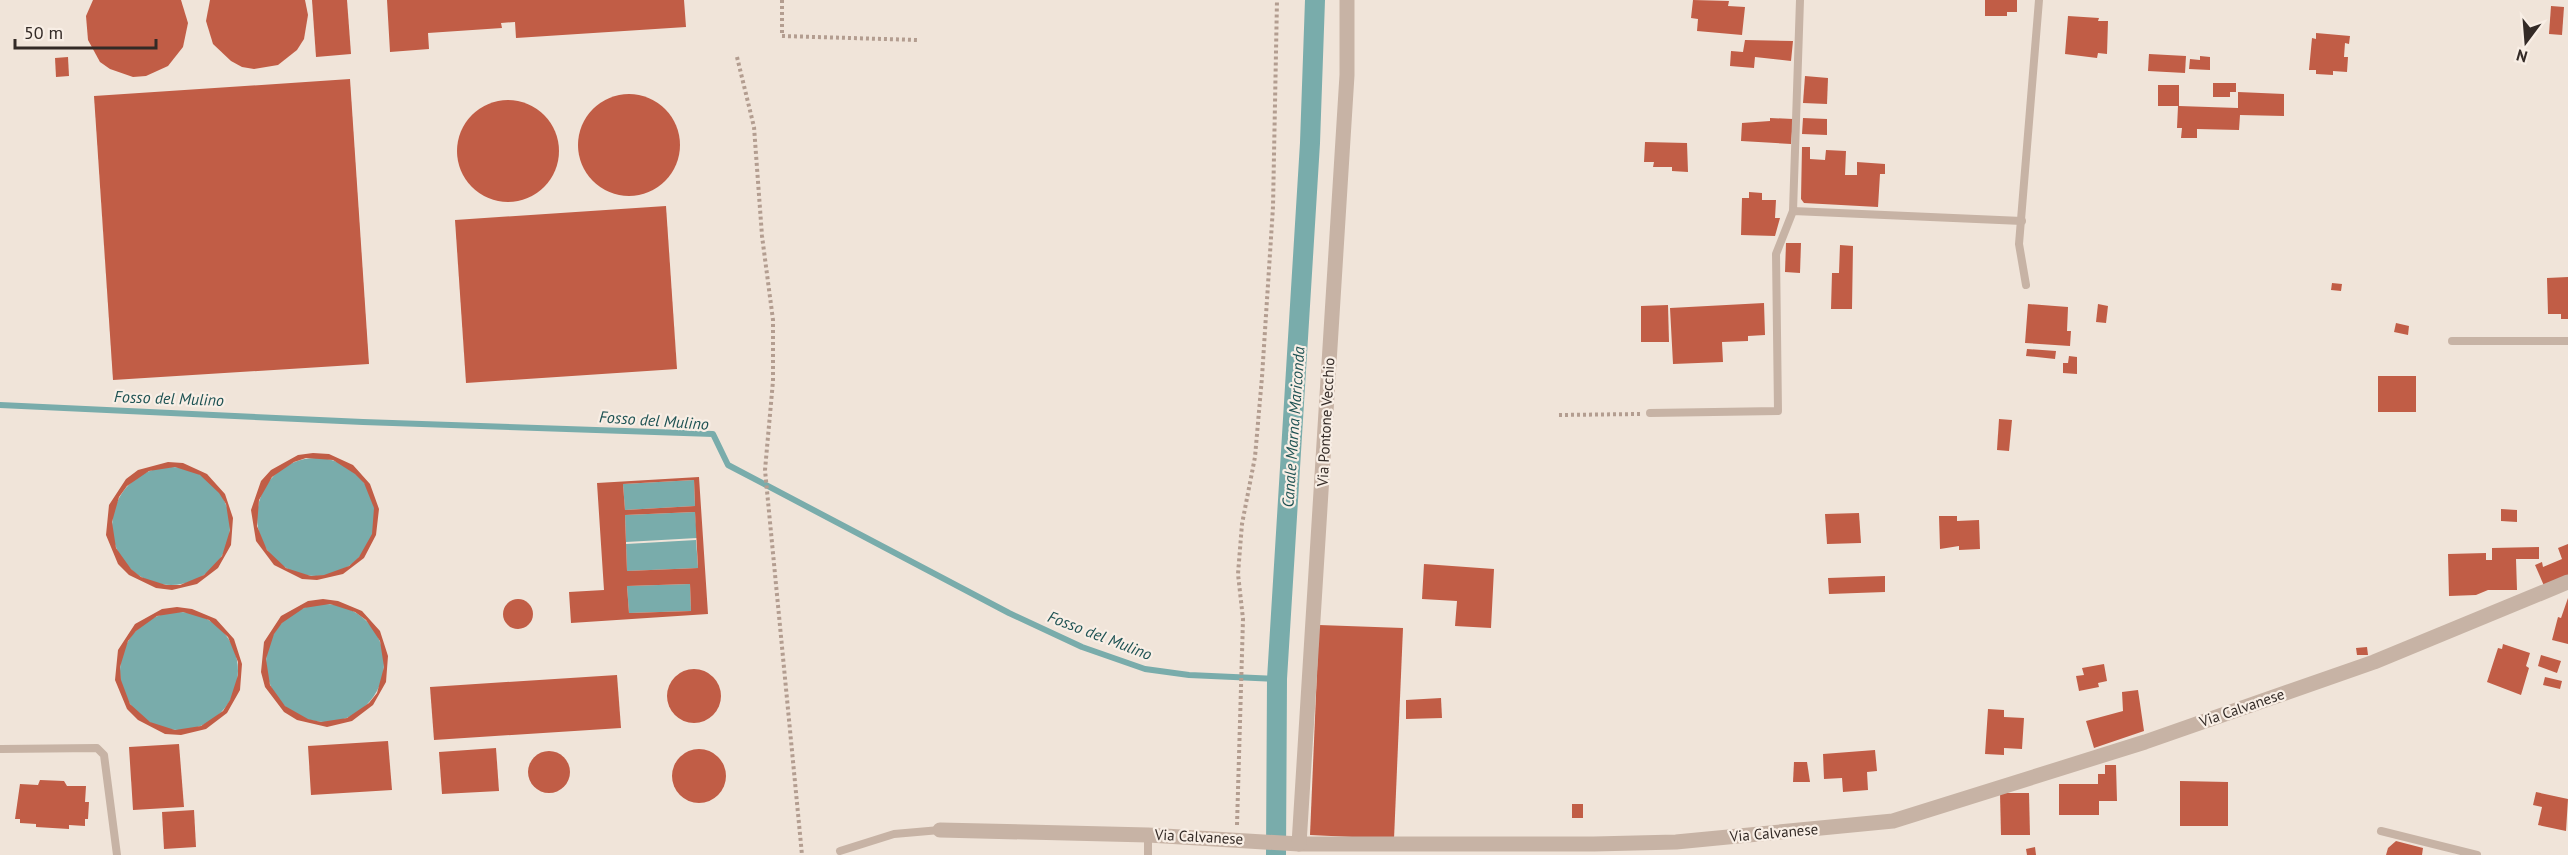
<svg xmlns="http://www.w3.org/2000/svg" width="2568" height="855" font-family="'PT Sans',sans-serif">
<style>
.water{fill:#79acab}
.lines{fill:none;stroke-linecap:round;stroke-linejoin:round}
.stream{stroke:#79acab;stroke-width:6}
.canal{stroke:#79acab;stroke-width:20}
.building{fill:#c15d46;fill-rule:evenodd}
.path{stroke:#b39d90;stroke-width:4;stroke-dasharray:3 3;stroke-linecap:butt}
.lane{stroke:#c7b3a5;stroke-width:8}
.street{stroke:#c7b3a5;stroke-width:15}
.labels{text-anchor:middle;stroke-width:4.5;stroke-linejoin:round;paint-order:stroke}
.street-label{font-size:15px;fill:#332a26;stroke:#f8eee5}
.water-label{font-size:16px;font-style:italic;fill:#1e5253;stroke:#f8eee5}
</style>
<rect width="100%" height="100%" fill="#f0e4d9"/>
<g class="water">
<circle cx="316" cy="517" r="59"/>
<circle cx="171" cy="526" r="59"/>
<path d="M694,480L695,506L625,510L623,484Z"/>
<path d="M695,512L697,538L626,542L625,515Z"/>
<path d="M696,540L698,568L627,571L626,544Z"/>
<path d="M690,584L691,611L629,613L627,586Z"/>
<circle cx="325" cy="663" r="59"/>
<circle cx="179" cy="671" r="59"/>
</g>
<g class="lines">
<path class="stream" d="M0,405L363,422L713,434L728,465L1009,613L1082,647L1145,669L1189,675L1277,679"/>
<path class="canal" d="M1276,855L1277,679L1310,143L1315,0"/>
</g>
<g class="building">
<path d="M93,0H181L188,23L183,47L168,66L146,76L133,77L110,69L100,62L88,40L86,16Z"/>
<path d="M210,0H305L308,15L304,39L297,50L278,65L254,69L242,67L231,61L213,44L206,21Z"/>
<path d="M312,0H347L351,54L316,57Z"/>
<path d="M387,0H684L686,27L516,38L515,22L501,23L502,28L428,33L429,49L390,52Z"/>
<path d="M1693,0L1729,1L1728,6L1745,7L1742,35L1697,31L1698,19L1691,18Z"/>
<path d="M1985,0H2017V12H2007V16H1985Z"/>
<path d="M2551,6L2564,7L2562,35L2549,34Z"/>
<path d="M2068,16L2099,18L2098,21H2108L2107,54L2098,53L2097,58L2065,54Z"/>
<path d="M2316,33L2350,36L2349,44L2345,43L2344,57H2348L2347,72L2333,71V75L2316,74V70H2309L2312,38L2316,39Z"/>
<path d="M1745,40L1793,41L1791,61L1755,57L1754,68L1730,66L1731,51L1743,52Z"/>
<path d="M2149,54L2186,56L2185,73L2148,71Z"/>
<path d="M2200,56L2210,57V70L2189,69L2190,59L2200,60Z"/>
<path d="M68,57L69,76L56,77L55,58Z"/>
<path d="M1805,76L1828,78L1827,104L1803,103Z"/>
<path d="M350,79L369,364L113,380L94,96Z"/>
<path d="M2213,83H2236V92H2230V97H2213Z"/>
<path d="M2158,85H2179V106L2238,108V92L2284,94V116L2240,115L2239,130L2197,129V138H2181L2182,128H2177L2178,106H2158Z"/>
<circle cx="629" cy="145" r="51"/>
<circle cx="508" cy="151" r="51"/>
<path d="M1770,118L1793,119L1791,144L1741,141L1742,123L1770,121Z"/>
<path d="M1803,118L1827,119V135L1802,134Z"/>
<path d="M1645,142L1687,143L1688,172L1672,171V167H1653L1654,162H1644Z"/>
<path d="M1802,147H1810V159L1825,160L1826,150L1846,151L1845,175H1857V162L1885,164V174H1880L1878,207L1804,203L1801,199Z"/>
<path d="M1749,192L1762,193V200H1776L1775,218H1780L1775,236L1741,235L1742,198H1749Z"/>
<path d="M666,206L677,369L466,383L455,220Z"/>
<path d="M1786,243H1801L1800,273L1785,272Z"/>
<path d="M1840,245L1853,246L1852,309H1831L1832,273H1839Z"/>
<path d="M2568,277V319H2561V314H2548L2547,278Z"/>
<path d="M2332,283L2342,284L2341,291L2331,290Z"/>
<path d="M1764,303L1765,335L1748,336V341L1722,342L1723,362L1673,364L1670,308Z"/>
<path d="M2028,304L2068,307L2067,331H2071L2070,346L2025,343Z"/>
<path d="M2098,304L2108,306L2106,323L2096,322Z"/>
<path d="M1668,305L1669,342H1641V306Z"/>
<path d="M2396,323L2409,326L2408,335L2394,332Z"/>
<path d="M2027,349L2056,351L2055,359L2026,356Z"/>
<path d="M2069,356L2077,357V374L2063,373V363H2068Z"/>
<rect x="2378" y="376" width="38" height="36"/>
<path d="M1999,419L2012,420L2009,451L1997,450Z"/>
<path d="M313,453L329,454L353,465L370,484L379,509L376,535L364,558L343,574L317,580L302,579L274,565L256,541L251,510L261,481L271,470L298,455ZM306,458L333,460L355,474L364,483L374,508L372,534L359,557L349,566L324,575L311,576L286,568L267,550L257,526L259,500L272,477L294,462Z"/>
<path d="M168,462L183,463L207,474L225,494L233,518L231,545L218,568L197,584L172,590L156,588L129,575L118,564L106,535L109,505L126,479L138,470ZM175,467L200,475L219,493L226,504L230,530L222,556L204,575L180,585H166L141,577L131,569L116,548L112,522L119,497L127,486L149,471Z"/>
<path d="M699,477L708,614L571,623L569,592L604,590L597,483ZM694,480L695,506L625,510L623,484ZM695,512L698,568L627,571L625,515ZM690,584L691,611L629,613L627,586Z"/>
<path d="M2501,509L2517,510V522L2501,521Z"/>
<path d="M1859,513L1861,543L1827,544L1825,514Z"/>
<path d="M1939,516H1957V521L1979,520L1980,549L1959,550V546L1940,549Z"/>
<path d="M2568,544V578L2545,588L2535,565L2542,562L2543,567L2562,559L2558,548Z"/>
<path d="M2539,547V559H2516L2517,590H2488L2476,595L2449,596L2448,554L2486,553V560H2492V548Z"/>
<path d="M1424,564L1494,569L1491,628L1455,626L1457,601L1422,599Z"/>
<path d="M1885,576V592L1829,594L1828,578Z"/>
<path d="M2568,598V644L2552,640L2558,617L2561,618Z"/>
<circle cx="518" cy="614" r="15"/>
<path d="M323,599L338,601L362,611L380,631L388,656L386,682L373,705L352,721L327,727L297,720L284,712L265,687L261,672L264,642L281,616L308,601ZM330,604L355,612L366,620L380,641L384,667L377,693L369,703L347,718L321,722L308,719L285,706L270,685L266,659L274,634L282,623L304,608Z"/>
<path d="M177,607L192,609L216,619L234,639L242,664L240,690L227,713L206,729L181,735L165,734L138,720L127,709L115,680L118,650L135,624L162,609ZM183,612L209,620L228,637L238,662V675L230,700L223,711L201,726L175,730L150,722L130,704L121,680L120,667L128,641L136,631L157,616Z"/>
<path d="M1319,625L1403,628L1394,839L1310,835Z"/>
<path d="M2503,644L2530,653L2526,666L2529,668L2521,695L2487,682L2498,648L2502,649Z"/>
<path d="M2367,647L2368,655H2357L2356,648Z"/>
<path d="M2541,655L2561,661L2557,673L2538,666Z"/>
<path d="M2104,664L2107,681L2098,683L2099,687L2079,691L2076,676L2084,675L2082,668Z"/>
<circle cx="694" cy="696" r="27"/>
<path d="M617,675L621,728L434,740L430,687Z"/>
<path d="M2545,677L2562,681L2560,689L2543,685Z"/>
<path d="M2138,690L2144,731L2094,748L2086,721L2123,711L2122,692Z"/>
<path d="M1441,698L1442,718L1406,719V700Z"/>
<path d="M1988,709L2004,710V717L2024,718L2022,749L2004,748V755L1985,754Z"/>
<path d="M388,741L392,790L311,795L308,746Z"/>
<path d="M179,744L184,807L133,810L129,747Z"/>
<path d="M496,748L499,791L442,794L439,752Z"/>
<circle cx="699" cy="776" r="27"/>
<path d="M1875,750L1877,771L1867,772L1868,790L1843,792L1842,778L1824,779L1823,754Z"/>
<circle cx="549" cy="772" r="21"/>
<path d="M1794,762H1807L1810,782H1793Z"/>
<path d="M2105,765H2116L2117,801H2099V815H2059V784H2098V774H2105Z"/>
<path d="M40,780L64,781L67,786H86L85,802H89L88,819H85V826L69,825V829L36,827V824L20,823V819H15L20,784L38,785Z"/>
<path d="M2180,781L2228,782V826H2180Z"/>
<path d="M2536,792L2568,799L2566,831L2538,825L2542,807L2533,805Z"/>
<path d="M2000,793H2029L2030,835H2001Z"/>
<rect x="1572" y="804" width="11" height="14"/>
<path d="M194,810L196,847L164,849L162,812Z"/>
<path d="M2396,841L2423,848L2422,855H2386L2388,848Z"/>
<path d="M2035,847L2036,855H2027L2026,849Z"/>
</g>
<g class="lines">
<g class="path">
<path d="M782,0V36L918,40"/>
<path d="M737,57L754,127L762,236L773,320V381L765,470L802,855"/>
<path d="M1559,415L1640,414"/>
<path d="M1237,825L1243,619L1238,574L1242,524L1255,457L1262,377L1273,207L1277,0"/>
</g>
<g class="lane">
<path d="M1793,211L1800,0"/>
<path d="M2026,285L2019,244L2039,0"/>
<path d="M2452,341H2568"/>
<path d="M1650,413L1778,411L1776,254L1793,211L2022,221"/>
<path d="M1,749L97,748L104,755L117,855"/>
<path d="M2381,831L2477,855"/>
<path d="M840,851L894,834L940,830"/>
<path d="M1148,855V835"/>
</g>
<g class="street">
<path d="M940,830L1148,835L1299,844H1594L1676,842L1893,821L2145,742L2374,662L2568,582"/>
<path d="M1299,844L1347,75V0"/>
</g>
</g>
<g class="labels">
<g class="street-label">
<text transform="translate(1326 422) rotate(-87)" y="5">Via Pontone Vecchio</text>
<text transform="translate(2242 708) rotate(-19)" y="5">Via Calvanese</text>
<text transform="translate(1774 833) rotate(-5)" y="5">Via Calvanese</text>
<text transform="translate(1199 837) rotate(3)" y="5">Via Calvanese</text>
</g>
<g class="water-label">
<text transform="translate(169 398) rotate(2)" y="6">Fosso del Mulino</text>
<text transform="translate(654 420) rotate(4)" y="6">Fosso del Mulino</text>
<text transform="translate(1293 427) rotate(-86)" y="6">Canale Marna Mariconda</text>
<text transform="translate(1100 635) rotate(21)" y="6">Fosso del Mulino</text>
</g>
</g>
<g transform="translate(2526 42) rotate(196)" stroke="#f8eee5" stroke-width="4.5" paint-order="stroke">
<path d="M0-4.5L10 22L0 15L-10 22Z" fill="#332a26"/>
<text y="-9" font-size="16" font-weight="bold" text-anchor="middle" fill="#332a26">N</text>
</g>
<path d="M15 39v9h141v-9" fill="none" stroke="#332a26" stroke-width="3"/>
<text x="24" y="39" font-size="18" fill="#332a26" stroke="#f8eee5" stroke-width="4.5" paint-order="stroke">50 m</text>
</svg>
